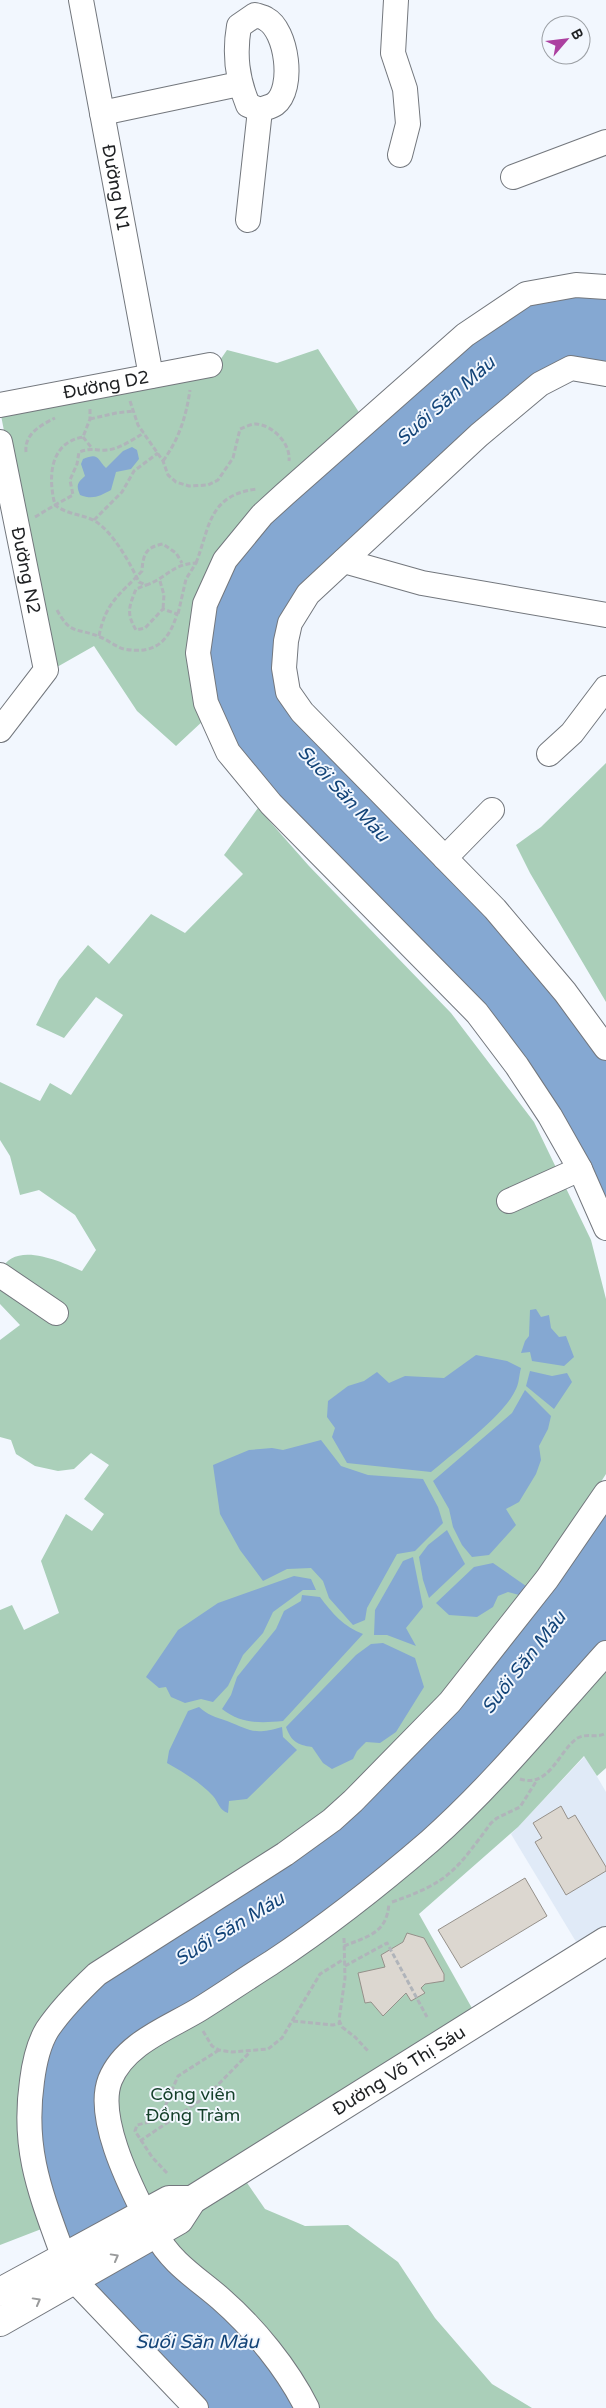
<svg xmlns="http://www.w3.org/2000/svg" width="606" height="2408" font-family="'Varela Round',sans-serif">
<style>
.built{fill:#e0eaf7}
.green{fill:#aacfb9}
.water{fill:#85a8d2}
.building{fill:#dcd7d0;stroke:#95908a}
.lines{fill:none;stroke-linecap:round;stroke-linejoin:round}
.street-casing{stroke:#73777d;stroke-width:26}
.secondary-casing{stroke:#73777d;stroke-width:30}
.path{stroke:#b0b4ba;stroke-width:3;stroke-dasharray:5 2.5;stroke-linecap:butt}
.street{stroke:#fff;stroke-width:24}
.secondary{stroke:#fff;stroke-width:28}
.oneway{stroke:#9a9b9c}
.labels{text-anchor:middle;stroke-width:4;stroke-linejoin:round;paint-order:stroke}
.street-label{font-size:18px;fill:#1e2022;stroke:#f2f7fe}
.park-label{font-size:18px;fill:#143f29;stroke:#f2f7fe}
.water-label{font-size:19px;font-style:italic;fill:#134478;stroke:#f2f7fe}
</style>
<rect width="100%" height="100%" fill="#f2f7fe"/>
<path class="built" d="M585,1756L606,1792V1928L578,1945L511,1834Z"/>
<g class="green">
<path d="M318,349L362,417L205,719L176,746L137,711L94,646L50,671L0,410L214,369L227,350L277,363Z"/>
<path d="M606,763V1002L530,873L516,845L541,827Z"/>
<path d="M258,808L309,866L451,1013L534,1122L591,1240L606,1299V1474L547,1565L440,1697L323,1815L112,1954L44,2228L0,2245V1610L12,1605L24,1630L59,1613L41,1561L66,1514L92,1531L104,1514L84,1499L109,1465L91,1453L74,1469L58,1471L35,1466L16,1454L11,1440L0,1437V1340L20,1325L0,1304C0,1295 0,1282 0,1274C11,1238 61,1262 82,1271L96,1250L75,1215L39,1190L20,1195L10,1156L0,1140V1082L40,1101L50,1083L71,1095L123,1015L96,997L64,1038L36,1025L59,980L88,945L109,964L151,914L185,933L243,874L224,855Z"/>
<path d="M606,1664V1768L597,1776L584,1756L518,1827L419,1914L473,2010L195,2189L146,2202L116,2114L121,2073Z"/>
<path d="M241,2174L265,2209L305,2226L348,2225L398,2262L435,2318L492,2384L532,2408H315L167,2241Z"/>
</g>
<g class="water">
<path d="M606,294V367L570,360L302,590L277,668L491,914L606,1059V1210L553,1109L234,750L212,702L205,653L221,586L266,521L468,341L529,300Z"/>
<path d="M132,447L137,450L139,459L131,469L116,472L111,490C100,496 93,500 80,495C76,485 77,483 85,476L81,464L83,459C99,452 97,459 106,468L123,451Z"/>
<path d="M536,1309L541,1317L549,1315L551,1328L559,1337L566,1336L574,1357L564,1366L532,1361L530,1352L521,1353L525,1341L529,1336L530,1310Z"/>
<path d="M476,1355L507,1361L521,1368C519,1375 519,1385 515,1391C504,1415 452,1454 431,1472L347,1463L332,1437L335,1428L327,1417L328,1401L348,1386L364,1381L377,1372L389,1383L405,1376L444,1378Z"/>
<path d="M530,1371L552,1376L567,1373L572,1382L554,1409L526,1386Z"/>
<path d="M525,1390L551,1416L548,1429L539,1446L541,1460L536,1474L519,1502L506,1509L516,1525L489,1555L472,1557L462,1545L453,1527L449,1509L433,1481L512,1413Z"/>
<path d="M321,1440L341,1466L368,1475L423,1479L438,1507L443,1523L415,1551L397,1554L367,1608L365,1620L353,1625L329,1598L323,1581L311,1568L287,1569L263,1581L240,1550L220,1514L213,1465L249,1450L272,1448L283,1450Z"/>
<path d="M606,1506V1642L452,1810L328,1915L119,2051L117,2173L259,2351L298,2408H206L85,2283L37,2147L46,2052L81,1998L335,1827Z"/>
<path d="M447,1530L465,1564L429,1598L423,1580L419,1557L428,1545Z"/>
<path d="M413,1557L423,1607L406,1628L416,1646L387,1635H374L375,1610L403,1561Z"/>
<path d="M493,1563L526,1586L523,1596L508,1592L498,1596L493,1607L477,1617L449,1615L436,1603L474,1567Z"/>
<path d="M294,1576L311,1579L316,1590H303L273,1612L263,1633L243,1655L228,1686L213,1702L201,1699L185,1703L171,1697L166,1687L159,1688L146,1677L178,1630L218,1603Z"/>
<path d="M302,1595L320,1597C332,1613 344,1627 363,1634L283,1721C260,1723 241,1724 222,1709L231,1695L237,1677L276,1629L284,1611L301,1601Z"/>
<path d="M383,1643L415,1658L424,1687L396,1732L380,1743L366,1742L357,1751L353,1759L332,1769L323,1763L312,1747C297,1745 291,1741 286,1727L356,1655L371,1644Z"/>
<path d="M199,1707C208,1715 215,1717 227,1721C252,1731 254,1735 282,1727L283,1737L297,1750L247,1799L229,1801L228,1813C219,1810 219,1803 213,1796C200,1782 183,1772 167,1763L169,1751L188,1711Z"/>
</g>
<g class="building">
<path d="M561,1806L568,1819L575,1815L606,1867V1871L566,1895L535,1842L542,1838L533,1823Z"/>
<path d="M525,1878L547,1916L461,1968L438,1930Z"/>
<path d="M407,1933L424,1938L444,1974V1981L425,1984L421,1988L425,1993L411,2001L406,1993L383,2016L371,2002L365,2003L358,1973L385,1967L381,1955L403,1942Z"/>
</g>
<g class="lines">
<defs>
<g id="street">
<path id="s1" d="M81,0L151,376"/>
<path d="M396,0L393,53L405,89L408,124L400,155"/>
<path d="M255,15C258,16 263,17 266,19C287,30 295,89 275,104C271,107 264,108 260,110L248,105C237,79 234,55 239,26Z"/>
<path d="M102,113L239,84"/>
<path d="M513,177L606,142"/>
<path d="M248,220L260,110"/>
<path d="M606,287L576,285L526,294L465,335L285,494L262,515L225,560L205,604L198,653L206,703L228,752L271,804L477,1013L517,1066L550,1116L580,1169L606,1228"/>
<path d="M606,374L571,368L540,384L479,435L308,594L290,623L286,641L284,668L288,692L302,712L495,909L565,992L606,1048"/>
<path id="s2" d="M0,405L210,365"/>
<path id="s3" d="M0,442L46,670L0,730"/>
<path d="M344,561L422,583L606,615"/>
<path d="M549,754L572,733L606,688"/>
<path d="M445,858L492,810"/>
<path d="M509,1201L580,1169"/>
<path d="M0,1275L56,1313"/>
<path d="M144,2213C128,2181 96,2116 110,2080C125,2043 169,2028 200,2009C224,1994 247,1978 271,1963C327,1926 379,1885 430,1841C494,1784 549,1716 606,1653"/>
<path d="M156,2234C170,2262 198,2279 221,2299C254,2328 287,2368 307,2408"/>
<path d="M64,2258C41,2194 22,2151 32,2081C34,2065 38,2045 47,2030C61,2009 79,1991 97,1974L285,1854L332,1820L353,1801L450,1702L547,1579L606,1493"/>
<path d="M74,2280L196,2408"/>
</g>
<g id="secondary">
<path d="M0,2292L169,2200H192"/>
<path id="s4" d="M0,2322L179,2220L192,2200L606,1941"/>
</g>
</defs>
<use href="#street" class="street-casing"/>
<use href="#secondary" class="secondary-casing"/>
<g class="path">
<path d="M130,401L138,425L163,461L168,475L176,482L189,486L208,485L218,480L233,458L240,429C245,427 251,424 256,424C273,425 291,444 289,461"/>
<path d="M90,409V419L83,437C49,443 48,478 55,505L73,495L70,480L77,464L79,452C94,447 94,451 107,450C120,449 133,439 144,433"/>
<path d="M90,419L116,413L134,411"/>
<path d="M83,437L91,447"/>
<path d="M26,452C24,434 41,425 55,418"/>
<path d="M163,461C179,439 186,417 190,390"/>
<path d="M35,517L55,505C68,515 82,514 95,521C113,532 130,563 139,582L146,585C167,578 172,564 196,563L186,579L178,614"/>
<path d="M94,520L122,492L134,471L158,453"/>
<path d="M196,563C210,527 208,495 257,489"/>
<path d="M160,581L164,595L163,609"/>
<path d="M57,610C71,636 77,627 100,637C108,640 116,647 124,649C155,655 169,641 177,614L163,609L145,628L136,630C126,613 129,607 136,589L146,585"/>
<path d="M99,636C106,601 120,595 142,571C143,554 146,547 163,544L176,553L182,563"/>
<path d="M520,1779C549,1788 558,1753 576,1739C586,1732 597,1739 606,1733"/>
<path d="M392,1902C450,1882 456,1870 491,1823L497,1818L520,1807L537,1780"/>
<path d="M344,1938L345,1978L339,2020L342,2027L355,2037L368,2051"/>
<path d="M344,1946C369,1936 387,1933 389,1903"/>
<path d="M345,1966L387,1943L427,2017"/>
<path d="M293,2021L333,2025L341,2023"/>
<path d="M203,2031L212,2046L219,2050L232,2052L268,2049L282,2038L320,1974L344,1959"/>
<path d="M140,2141L207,2096L250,2052"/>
<path d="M167,2173L152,2157L135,2131L137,2125L157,2120L161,2116L178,2076L219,2050"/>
</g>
<use href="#street" class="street"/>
<use href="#secondary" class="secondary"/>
</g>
<defs><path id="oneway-chevron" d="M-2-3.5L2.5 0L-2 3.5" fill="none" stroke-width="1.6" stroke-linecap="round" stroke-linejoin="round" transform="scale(1.25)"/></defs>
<g class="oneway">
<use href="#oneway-chevron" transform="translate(115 2257) rotate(-29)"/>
<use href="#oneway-chevron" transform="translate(37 2301) rotate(-29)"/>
</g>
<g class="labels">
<g class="street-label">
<text dy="6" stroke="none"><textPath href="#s1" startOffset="191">Đường N1</textPath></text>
<text dy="6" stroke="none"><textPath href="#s2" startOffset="108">Đường D2</textPath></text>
<text dy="6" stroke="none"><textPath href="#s3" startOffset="131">Đường N2</textPath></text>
<text dy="6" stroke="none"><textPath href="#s4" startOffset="474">Đường Võ Thị Sáu</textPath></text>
</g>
<g class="park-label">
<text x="193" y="2100">Công viên<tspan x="193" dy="21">Đồng Tràm</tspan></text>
</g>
<g class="water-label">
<text transform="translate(445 400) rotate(-41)" y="7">Suối Săn Máu</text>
<text transform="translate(344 793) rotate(47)" y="7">Suối Săn Máu</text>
<text transform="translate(523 1662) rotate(-52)" y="7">Suối Săn Máu</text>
<text transform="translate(229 1928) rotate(-31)" y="7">Suối Săn Máu</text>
<text x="197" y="2348">Suối Săn Máu</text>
</g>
</g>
<g transform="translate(566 40) rotate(62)"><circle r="24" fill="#f2f7fe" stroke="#9da1a6"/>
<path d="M0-4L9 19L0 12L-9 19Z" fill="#ac40a0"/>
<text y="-8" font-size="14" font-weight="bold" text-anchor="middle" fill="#1e2022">B</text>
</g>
</svg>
